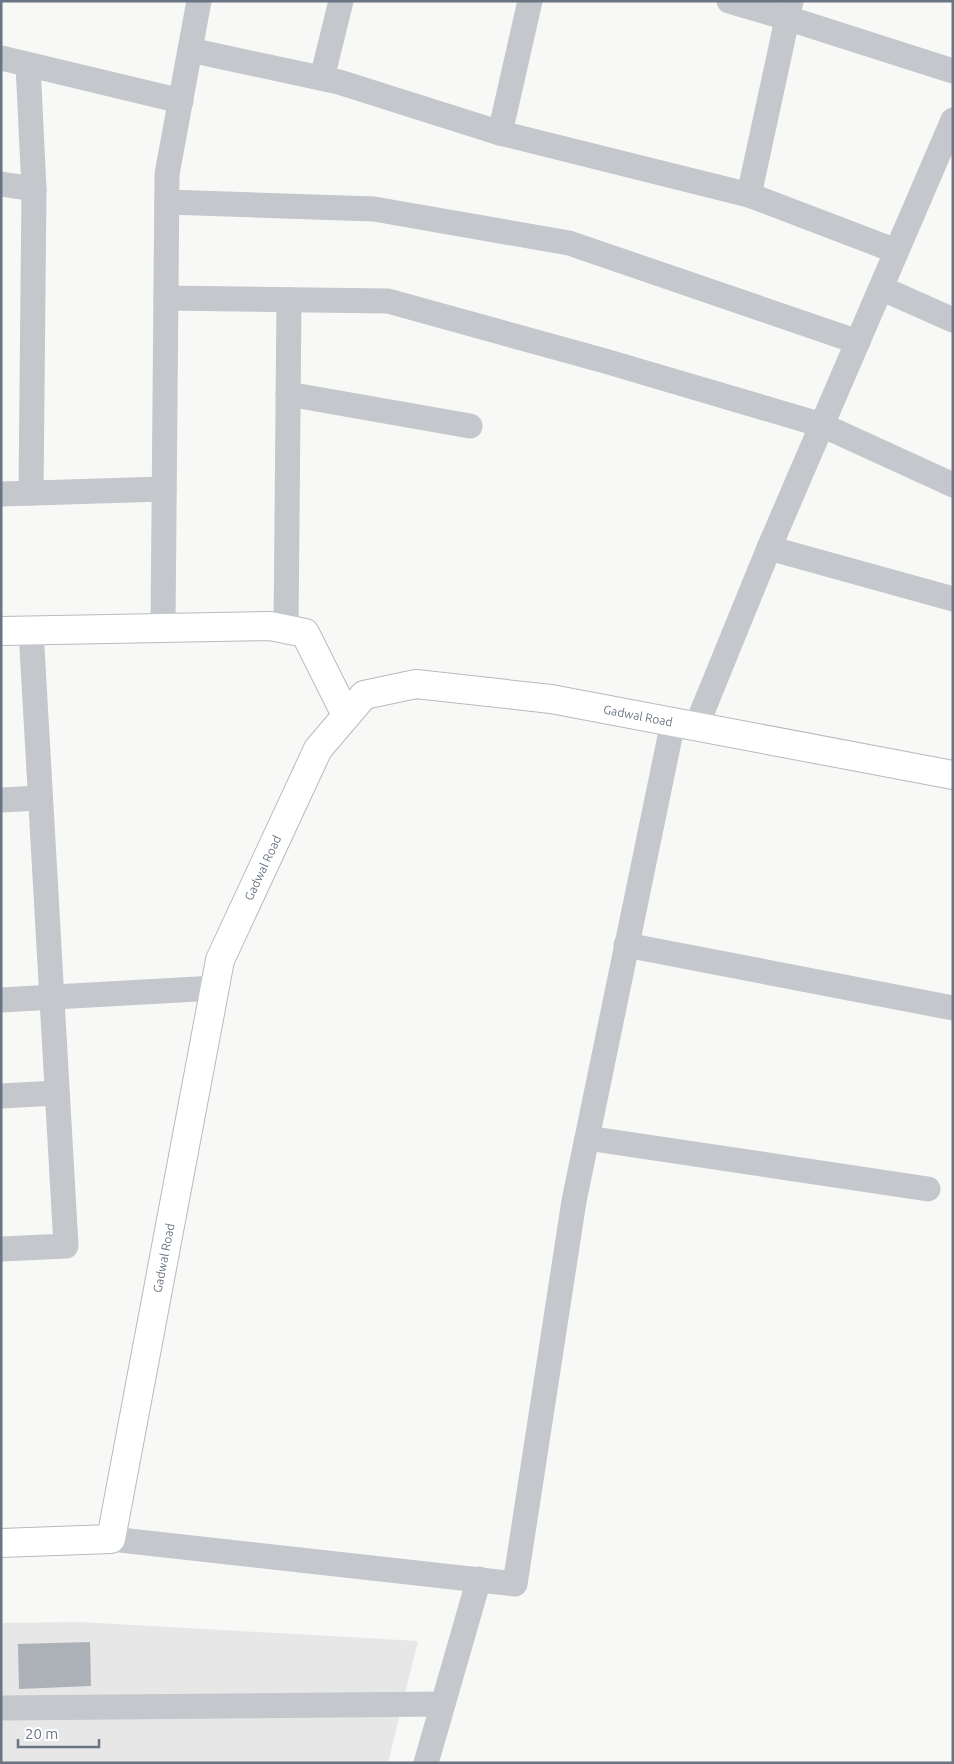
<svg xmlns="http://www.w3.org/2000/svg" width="954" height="1764" font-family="Ubuntu,sans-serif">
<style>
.built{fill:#e6e7e6}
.building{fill:#acb1b8}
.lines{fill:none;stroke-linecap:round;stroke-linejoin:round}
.secondary-casing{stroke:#b7babf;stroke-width:30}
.street{stroke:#c4c7cb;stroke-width:25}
.secondary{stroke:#fff;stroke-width:28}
.labels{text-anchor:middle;stroke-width:5;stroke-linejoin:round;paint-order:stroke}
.street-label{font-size:12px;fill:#6a7584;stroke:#fff}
</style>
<rect width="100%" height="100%" fill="#f8f8f6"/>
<path class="built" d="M80,1622L418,1641L388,1763H1V1623Z"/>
<path class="building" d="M90,1642L91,1686L19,1689L18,1644Z"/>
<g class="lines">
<defs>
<g id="secondary">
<path d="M1,631L270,626L305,633L346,715"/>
<path d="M1,1543L111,1539L220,960L318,749L364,695L416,684L551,699L953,775"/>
</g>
</defs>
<use href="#secondary" class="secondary-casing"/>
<g class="street">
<path d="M729,1L787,18L953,71"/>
<path d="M190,50L339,82L500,133L749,195L896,251"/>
<path d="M1,58L181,101"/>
<path d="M28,65L34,189"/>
<path d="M322,78L341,1"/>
<path d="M500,133L530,1"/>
<path d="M1,184L34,189L31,493"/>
<path d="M749,195L791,1"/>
<path d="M167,202L374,209L569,243L858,342"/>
<path d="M881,288L953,320"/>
<path d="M166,298L388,301L605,361L822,425L953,485"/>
<path d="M288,394L470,426"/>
<path d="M1,494L164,489"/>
<path d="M769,548L953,599"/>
<path d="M163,628L167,174L199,1"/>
<path d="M286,629L289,300"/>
<path d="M696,727L769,548L953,120"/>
<path d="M1,800L40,798"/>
<path d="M626,945L953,1008"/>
<path d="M1,1000L215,988"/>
<path d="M1,1096L57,1093"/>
<path d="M587,1138L928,1189"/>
<path d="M1,1249L66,1246L31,630"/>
<path d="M111,1539L515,1584L574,1201L673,722"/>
<path d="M1,1708L443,1704"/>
<path d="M426,1763L479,1579"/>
</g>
<use href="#secondary" class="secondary"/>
</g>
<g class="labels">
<g class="street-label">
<text transform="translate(638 716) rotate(11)" y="4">Gadwal Road</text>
<text transform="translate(263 868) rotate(-65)" y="4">Gadwal Road</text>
<text transform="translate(164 1258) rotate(-79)" y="4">Gadwal Road</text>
</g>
</g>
<rect width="954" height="1764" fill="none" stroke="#6a7584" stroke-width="5"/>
<path d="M18 1739v8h81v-8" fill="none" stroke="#6a7584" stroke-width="2.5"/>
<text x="25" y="1739" font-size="15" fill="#6a7584" stroke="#ffffff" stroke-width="4" paint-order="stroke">20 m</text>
</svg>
